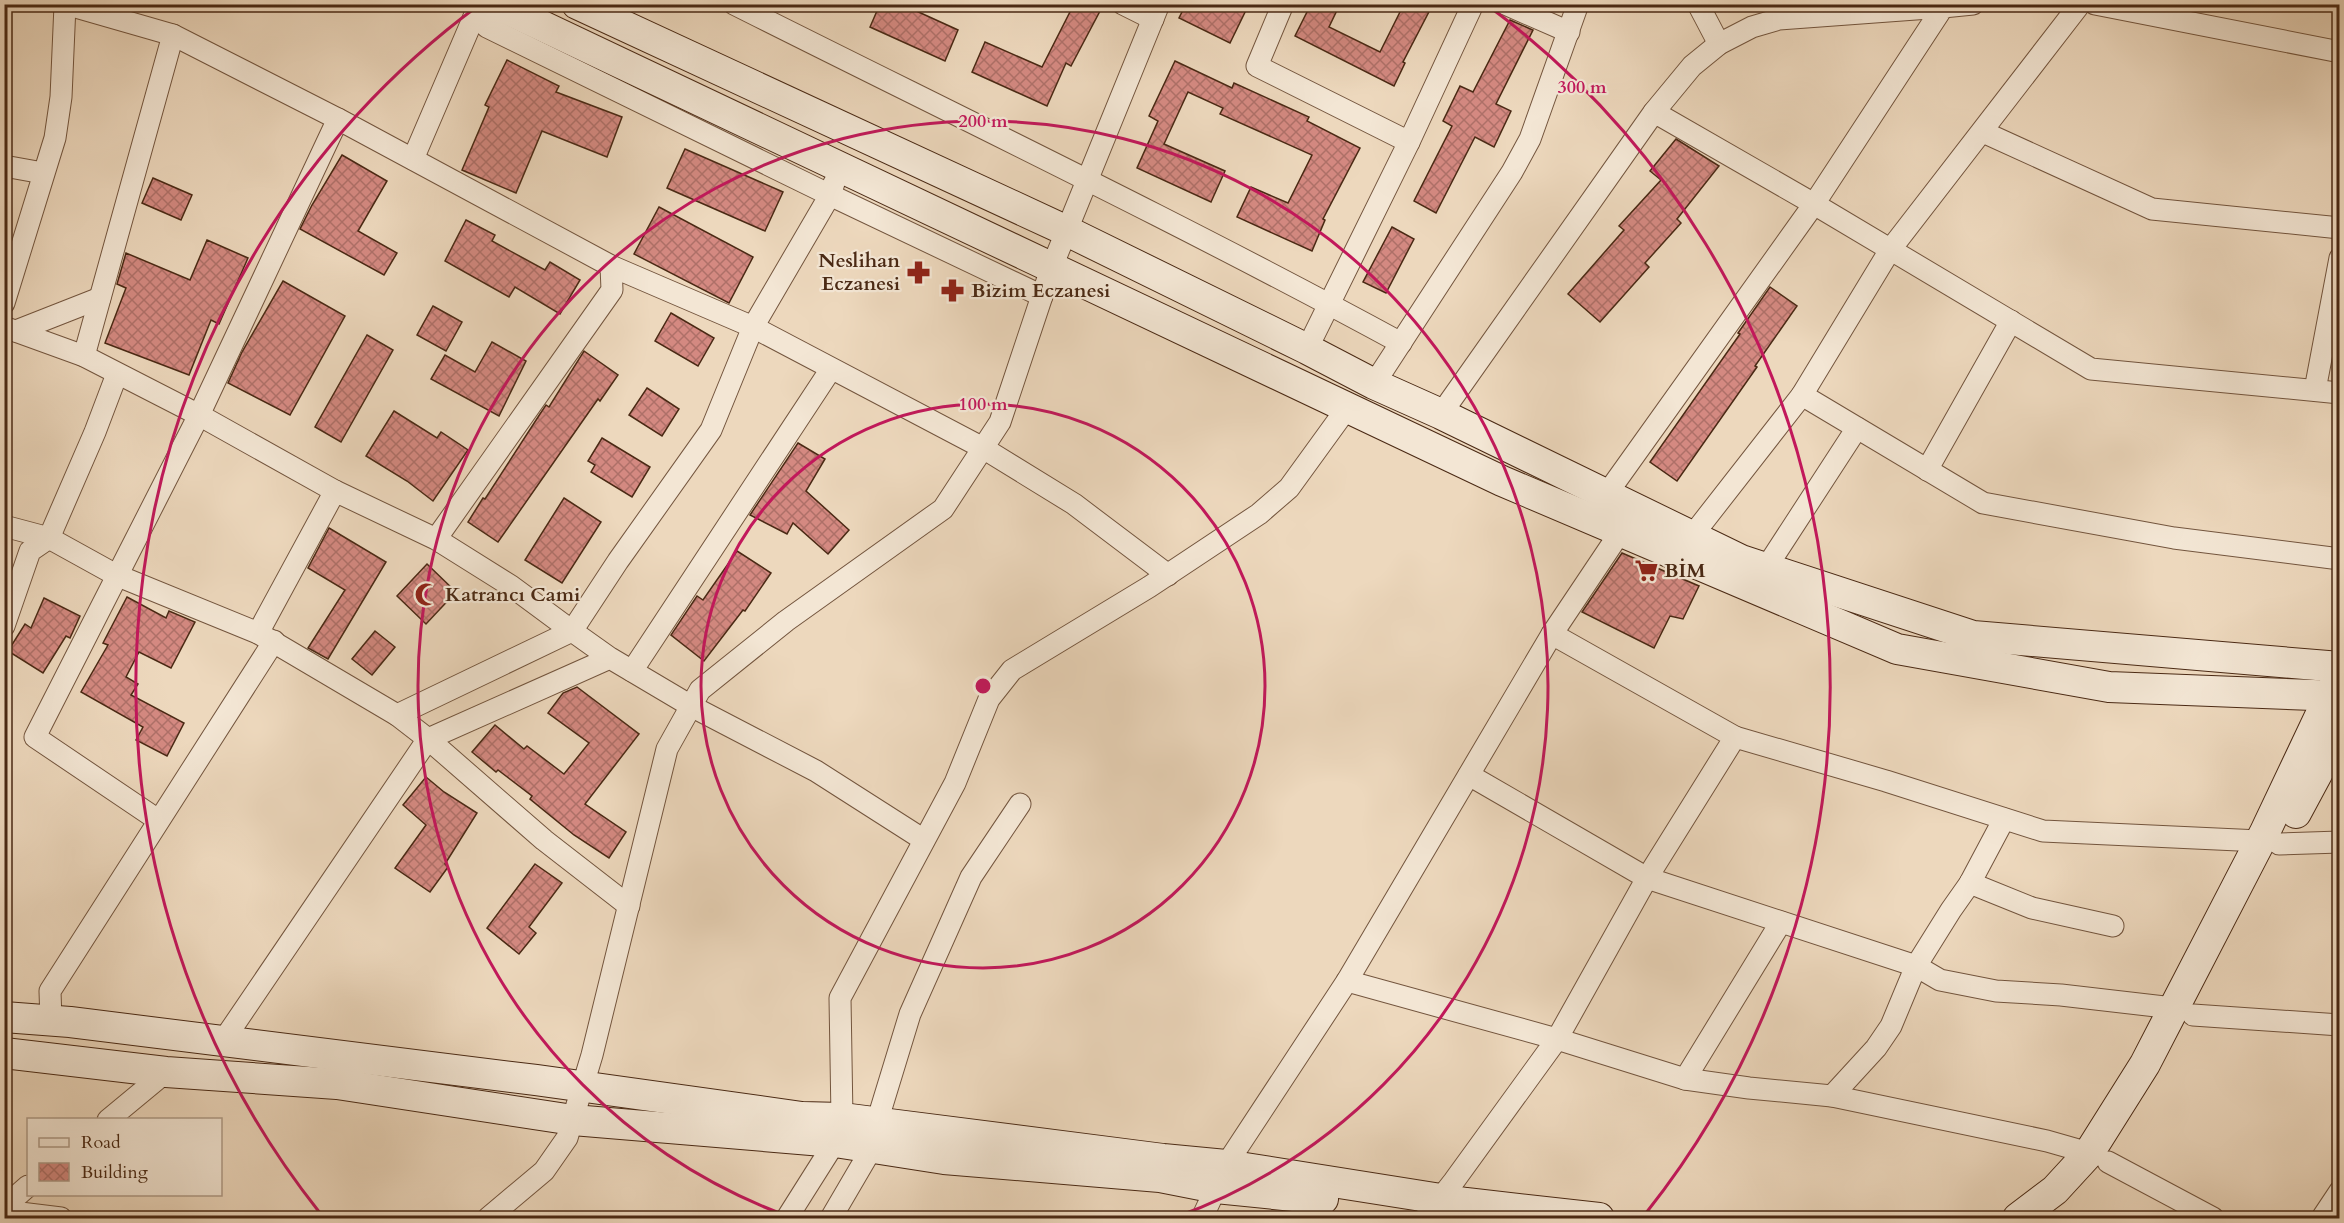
<svg xmlns="http://www.w3.org/2000/svg" width="2344" height="1223" font-family="Cardo,serif">
<style>
.building{fill:url(#building-cross-hatch);stroke:#4a2914;stroke-width:1.5}
.lines{fill:none;stroke-linecap:round;stroke-linejoin:round}
.street-casing{stroke:#73553e;stroke-width:23}
.secondary-casing{stroke:#4a2914;stroke-width:32}
.street{stroke:#f3e6d4;stroke-width:21}
.secondary{stroke:#f3e6d4;stroke-width:30}
.ring{fill:none;stroke:#c2185b;stroke-width:3}
.labels{text-anchor:middle;stroke-width:4.5;stroke-linejoin:round;paint-order:stroke}
.poi-label{font-size:20px;font-weight:bold;fill:#4a2914;stroke:#f3e6d4;text-anchor:start}
.centre{fill:#c2185b;stroke:#f3e6d4;stroke-width:3}
.ring-label{font-size:18px;text-anchor:middle;font-weight:bold;fill:#c2185b;stroke:#f3e6d4;stroke-width:4.5;stroke-linejoin:round;paint-order:stroke}
</style>
<defs>
<pattern id="building-cross-hatch" width="8" height="8" patternUnits="userSpaceOnUse" patternTransform="scale(1.5)"><rect width="8" height="8" fill="#d48981"/><path d="M0 0l8 8M0 8l8-8" fill="none" stroke="#ae7068"/></pattern>
</defs>
<rect width="100%" height="100%" fill="#edd8bd"/>
<filter id="stains"><feTurbulence type="fractalNoise" baseFrequency=".00333" numOctaves="4"/><feColorMatrix values="0 0 0 0 .2 0 0 0 0 .09 0 0 0 0 .02 0 0 0 .5 -.17"/></filter>
<radialGradient id="worn" r=".72"><stop offset=".6" stop-color="#630" stop-opacity="0"/><stop offset="1" stop-color="#630" stop-opacity=".3"/></radialGradient>
<g class="building">
<path d="M880,4H901L958,30L945,61L870,27Z"/>
<path d="M1074,4H1088L1100,11L1071,66L1066,63L1047,106L972,72L985,42L1042,67Z"/>
<path d="M1186,4H1249L1230,43L1179,18Z"/>
<path d="M1311,4H1340L1329,27L1380,52L1404,4H1433L1403,62L1405,63L1394,86L1295,36Z"/>
<path d="M1510,20L1533,30L1496,104L1511,111L1494,147L1475,137L1436,213L1414,201L1452,126L1443,121L1460,86L1473,92Z"/>
<path d="M507,60L559,86L556,92L622,117L607,157L542,131L516,193L462,170L489,107L485,105Z"/>
<path d="M1175,61L1232,88L1234,83L1309,117L1307,121L1360,148L1323,219L1325,220L1312,251L1237,217L1251,187L1288,203L1312,155L1220,114L1223,108L1188,92L1164,144L1225,171L1211,202L1137,168L1158,121L1149,116Z"/>
<path d="M1676,139L1719,166L1677,219L1681,223L1645,263L1649,267L1600,322L1568,294L1624,230L1619,226L1661,180L1650,171Z"/>
<path d="M685,149L783,192L765,231L667,188Z"/>
<path d="M342,155L387,181L358,231L397,253L384,275L300,229L312,205Z"/>
<path d="M153,178L192,195L181,220L142,203Z"/>
<path d="M659,207L753,257L729,303L634,254Z"/>
<path d="M466,220L495,235L492,241L545,270L550,262L580,280L560,314L515,287L509,297L445,261Z"/>
<path d="M1392,227L1414,239L1386,293L1363,282Z"/>
<path d="M207,240L248,258L219,324L211,320L189,375L105,343L126,288L117,284L126,253L190,280Z"/>
<path d="M283,281L345,316L290,415L228,383L242,352Z"/>
<path d="M1770,287L1797,306L1755,366L1757,367L1677,481L1650,462L1740,334L1738,333Z"/>
<path d="M433,306L462,322L446,351L417,335Z"/>
<path d="M671,313L714,338L698,366L655,341Z"/>
<path d="M367,335L393,350L341,442L315,427Z"/>
<path d="M492,342L526,361L499,416L431,379L445,355L475,372Z"/>
<path d="M584,351L618,375L600,401L598,399L498,542L468,522L483,498L485,499L540,414L546,405L549,407Z"/>
<path d="M647,388L679,409L662,436L629,415Z"/>
<path d="M394,411L437,438L441,432L468,450L433,501L407,481L366,456Z"/>
<path d="M602,438L650,467L632,497L591,472L595,465L588,461Z"/>
<path d="M798,443L825,459L806,491L849,530L828,554L793,523L787,534L750,515Z"/>
<path d="M564,498L601,522L562,583L525,560Z"/>
<path d="M329,528L386,562L328,659L308,648L345,590L308,568Z"/>
<path d="M737,551L771,573L745,611L743,610L704,661L671,635L697,596L703,600Z"/>
<path d="M1622,553L1699,586L1683,619L1670,616L1654,648L1582,612Z"/>
<path d="M427,564L456,592L426,624L397,596Z"/>
<path d="M127,597L166,618L169,611L195,622L171,668L139,652L126,677L138,684L131,695L184,723L167,756L136,740L143,727L81,692L108,645L103,643Z"/>
<path d="M44,598L80,616L70,638L66,636L43,673L8,651L25,624L31,628Z"/>
<path d="M375,631L395,647L372,675L352,659Z"/>
<path d="M577,687L639,734L585,804L626,832L609,858L574,835L530,799L532,796L498,770L496,772L472,752L495,725L524,749L527,746L564,774L589,743L548,713L563,693Z"/>
<path d="M426,777L444,792L477,813L445,864L448,867L430,892L395,868L426,825L403,805Z"/>
<path d="M535,864L562,883L529,927L536,933L519,954L487,928Z"/>
</g>
<g class="lines">
<defs>
<g id="street">
<path d="M65,4L173,35L338,119"/>
<path d="M734,4C957,116 1182,224 1401,343"/>
<path d="M1123,4L1153,19"/>
<path d="M1283,4L1257,66L1409,142"/>
<path d="M1505,4L1569,32"/>
<path d="M1698,4L1719,44"/>
<path d="M1973,4L1943,7L1814,204L2091,369L2340,393"/>
<path d="M2080,4L1890,250L1802,395L1983,503L2174,538L2340,559"/>
<path d="M2095,4L2340,52"/>
<path d="M1654,112L1692,66L1719,44L1752,27L1779,19L1943,7"/>
<path d="M1983,132L2152,209L2340,228"/>
<path d="M413,159L476,12L487,27L830,195L753,327L983,448L1074,504L1168,575"/>
<path d="M4,166L43,173"/>
<path d="M834,183L830,195L1042,296"/>
<path d="M4,303L55,138L61,97L65,5L61,4"/>
<path d="M4,327L84,356L199,415L335,491"/>
<path d="M16,331L100,298"/>
<path d="M1307,349L1409,142L1473,4"/>
<path d="M84,356L173,35"/>
<path d="M1374,384L1512,172L1530,139L1578,4"/>
<path d="M2315,390L2340,258"/>
<path d="M1441,414L1654,112L1814,204L1606,495"/>
<path d="M1927,470L2011,321"/>
<path d="M4,526L49,538L116,575L258,633L397,715"/>
<path d="M1692,536L1802,395"/>
<path d="M1766,568L1857,428"/>
<path d="M4,626L30,551L49,538L95,432L117,374"/>
<path d="M258,633L335,491L436,539L511,586L572,631L618,561L711,430L753,327L611,266L612,290L436,539"/>
<path d="M1552,634L1735,737L1647,878L1916,966L1940,980L1996,991L2061,995L2173,1008"/>
<path d="M610,658L428,739L397,715L572,631L610,658L691,706L816,771L924,840"/>
<path d="M632,671L831,369"/>
<path d="M1735,737L1886,781L2043,831L2260,841"/>
<path d="M1469,775L1647,878L1557,1039L1685,1079L1749,1088L1832,1096L2047,1141L2089,1153"/>
<path d="M158,820L35,737L199,415L338,119L611,266"/>
<path d="M2279,844L2340,842"/>
<path d="M1970,883L2032,908L2113,926"/>
<path d="M1347,981L1557,1039L1454,1181L1425,1218"/>
<path d="M2193,1015L2340,1025"/>
<path d="M51,1021L50,991L274,641"/>
<path d="M223,1041L428,739L544,840L629,906"/>
<path d="M1685,1079L1781,922"/>
<path d="M1832,1096L1876,1048L1891,1026L1916,966L1951,910L1970,883L2004,819"/>
<path d="M108,1120L166,1072"/>
<path d="M2108,1162L2213,1218"/>
<path d="M1226,1165L1347,981L1552,634L1621,531"/>
<path d="M4,1207L28,1186"/>
<path d="M4,1211L61,1218"/>
<path d="M488,1218L544,1171L567,1138L592,1055L667,749L700,690L786,621L943,509L1000,422L1051,269L1159,4"/>
<path d="M787,1218L835,1142L842,1118L840,998L955,783L989,699L1012,670L1149,587L1259,514L1289,488L1347,408"/>
<path d="M831,1218L872,1148L877,1122L910,1014L971,877L1020,804"/>
<path d="M1202,1218L1216,1188"/>
<path d="M2322,1218L2340,1191"/>
</g>
<g id="secondary">
<path d="M496,4L1502,481L1897,649L2109,687L2340,696"/>
<path d="M577,4L1067,231L1307,349L1374,384L1441,414L1741,560L1973,636L2340,667"/>
<path d="M2296,813L2340,731"/>
<path d="M4,1017L70,1022L536,1080L802,1117L842,1118L1163,1159L1226,1165L1466,1203L1599,1218"/>
<path d="M4,1053L166,1072L337,1084L573,1120L835,1142L944,1159L1160,1177L1216,1188L1323,1199"/>
<path d="M2018,1218L2055,1190L2089,1153L2145,1064L2265,832L2337,680"/>
</g>
</defs>
<use href="#street" class="street-casing"/>
<use href="#secondary" class="secondary-casing"/>
<use href="#street" class="street"/>
<use href="#secondary" class="secondary"/>
</g>
<g class="ring">
<circle cx="983" cy="686" r="282"/>
<path d="M790 1217A565 565 0 1 1 1176 1217"/>
<path d="M320 1213A847 847 0 0 1 479 5M1487 5A847 847 0 0 1 1646 1213"/>
</g>
<defs>
<symbol id="pharmacy-bare" viewBox="-9 -9 18 18"><path d="M-2-6h4v4h4v4h-4v4h-4v-4h-4v-4h4Z" fill="#8f2418" stroke="#f3e6d4" stroke-width="2.5" paint-order="stroke"/></symbol>
<symbol id="supermarket-bare" viewBox="-9 -9 18 18"><path d="M-6-5.5h2.5l.6 2H6L4.5 2H-2.5L-4.4-4H-6ZM-1.5 3.2a1.3 1.3 0 1 0 .1 0ZM3 3.2a1.3 1.3 0 1 0 .1 0Z" fill="#8f2418" stroke="#f3e6d4" stroke-width="2.5" paint-order="stroke"/></symbol>
<symbol id="mosque-bare" viewBox="-9 -9 18 18"><path d="M3.5-4.9A6 6 0 1 0 3.5 4.9A5 5 0 1 1 3.5-4.9Z" fill="#8f2418" stroke="#f3e6d4" stroke-width="2.5" paint-order="stroke"/></symbol>
</defs>
<g fill-rule="evenodd">
<use href="#pharmacy-bare" x="902" y="256" width="33" height="33"/>
<use href="#pharmacy-bare" x="936" y="274" width="33" height="33"/>
<use href="#supermarket-bare" x="1630" y="554" width="33" height="33"/>
<use href="#mosque-bare" x="410" y="578" width="33" height="33"/>
</g>
<g class="labels">
<g class="poi-label">
<text x="900" y="267" text-anchor="end">Neslihan<tspan x="900" dy="23">Eczanesi</tspan></text>
<text x="971" y="297">Bizim Eczanesi</text>
<text x="1664" y="577">BİM</text>
<text x="445" y="601">Katrancı Cami</text>
</g>
</g>
<circle cx="983" cy="686" r="9" class="centre"/>
<g class="ring-label">
<text x="1582" y="93">300 m</text>
<text x="983" y="127">200 m</text>
<text x="983" y="410">100 m</text>
</g>
<rect width="2344" height="1223" fill="none" stroke="#edd8bd" stroke-width="24"/>
<rect x="6" y="6" width="2332" height="1211" fill="none" stroke="#4a2914" stroke-width="3"/>
<rect x="12" y="12" width="2320" height="1199" fill="none" stroke="#4a2914" stroke-width="1.5"/>
<rect x="27" y="1118" width="195" height="78" fill="#f3e6d4" stroke="#af9a87" stroke-width="1.5"/>
<rect x="39" y="1138" width="30" height="9" fill="#f3e6d4" stroke="#af9a87" stroke-width="1.5"/>
<text x="81" y="1148" font-size="18" fill="#4a2914">Road</text>
<rect x="39" y="1163" width="30" height="18" fill="url(#building-cross-hatch)" stroke="#af9a87" stroke-width="1.5"/>
<text x="81" y="1178" font-size="18" fill="#4a2914">Building</text>
<rect width="100%" height="100%" filter="url(#stains)"/>
<rect width="100%" height="100%" fill="url(#worn)"/>
</svg>
